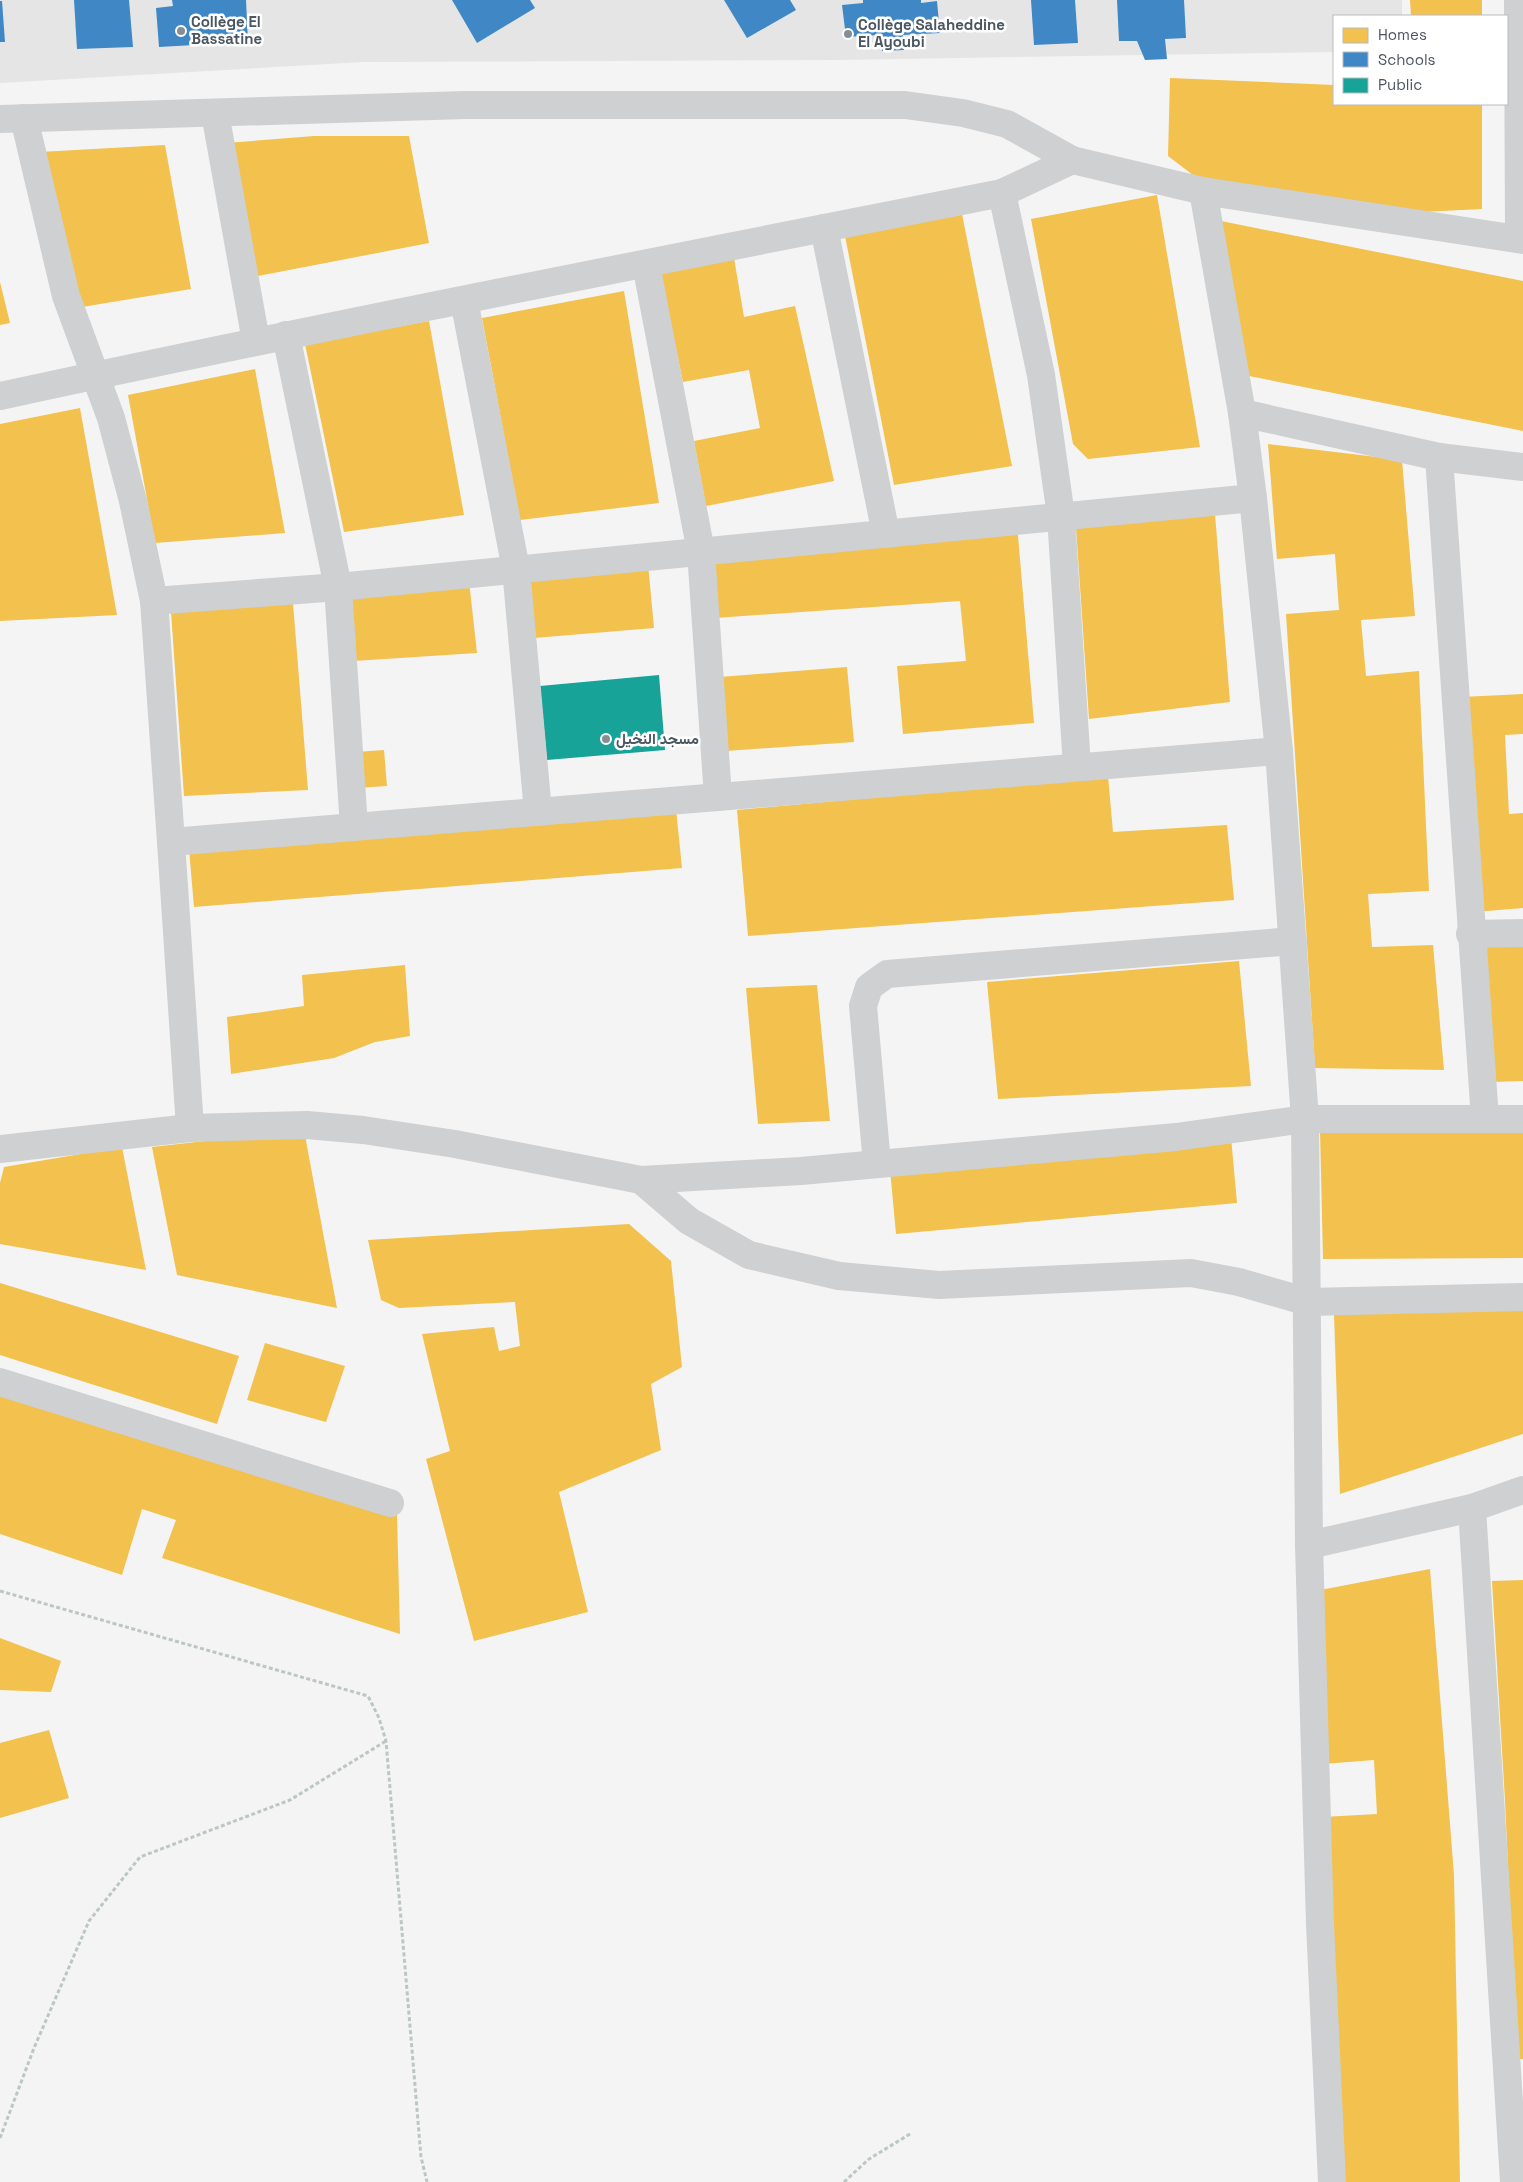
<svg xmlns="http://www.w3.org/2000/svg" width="1523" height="2182" font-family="'Space Grotesk',Vazirmatn,sans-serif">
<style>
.education{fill:#e6e5e6}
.homes{fill:#f2c14e}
.schools{fill:#3f88c5}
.public{fill:#17a398}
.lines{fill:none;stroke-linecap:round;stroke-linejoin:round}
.path{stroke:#bcc7c4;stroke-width:3;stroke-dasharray:4 2.5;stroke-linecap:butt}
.minor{stroke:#ced0d2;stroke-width:28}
.poi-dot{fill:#868d94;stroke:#fff;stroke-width:2}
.labels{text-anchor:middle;stroke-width:5;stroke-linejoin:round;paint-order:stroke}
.poi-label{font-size:15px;font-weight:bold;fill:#4a5661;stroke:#fff;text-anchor:start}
</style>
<rect width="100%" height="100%" fill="#f4f4f4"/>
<path class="education" d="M0,0H1402V16H1334V52L837,60L363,62L0,83Z"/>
<g class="homes">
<path d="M1410,0H1482V16H1411Z"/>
<path d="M1170,78L1334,85V104H1482V209L1421,212L1197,178L1168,156Z"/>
<path d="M314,136H409L429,243L253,277L227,143Z"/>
<path d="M165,145L191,289L76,308L40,152Z"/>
<path d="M1157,195L1200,447L1088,459L1073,444L1031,219Z"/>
<path d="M962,214L1012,466L894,485L845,236Z"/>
<path d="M1221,221L1523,281V431L1249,376Z"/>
<path d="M734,258L744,317L795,306L834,481L706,506L694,441L760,428L749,370L683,382L660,273Z"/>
<path d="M0,282L10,323L0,325Z"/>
<path d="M624,291L659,503L520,520L482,318Z"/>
<path d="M429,321L464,515L344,532L305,344Z"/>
<path d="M255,369L285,533L155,543L128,395Z"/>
<path d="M80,408L117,615L0,621V424Z"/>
<path d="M1268,444L1402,460L1415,616L1361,620L1366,676L1419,671L1429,891L1368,894L1372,947L1433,945L1444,1070L1315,1068L1286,614L1339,610L1335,554L1277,559Z"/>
<path d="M1215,514L1230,702L1089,719L1076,527Z"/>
<path d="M1017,524L1034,723L903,734L897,666L966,661L960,601L715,618L710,555Z"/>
<path d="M648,564L654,628L534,638L527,574Z"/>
<path d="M469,581L477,653L354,661L349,591Z"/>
<path d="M293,603L308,790L184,796L171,612Z"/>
<path d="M847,667L854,742L726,751L720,677Z"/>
<path d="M1523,694V734L1505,735L1509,814L1523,813V908L1475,912L1462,697Z"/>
<path d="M384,750L387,786L358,788L356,752Z"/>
<path d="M1108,776L1113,832L1227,825L1234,900L748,936L737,810Z"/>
<path d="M676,809L682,868L194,907L189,849Z"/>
<path d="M1486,946H1523V1081L1490,1082Z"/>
<path d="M1239,961L1251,1086L998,1099L987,982Z"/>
<path d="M405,965L410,1036L375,1042L334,1058L231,1074L227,1017L304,1006L302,975Z"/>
<path d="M817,985L830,1121L758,1124L746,988Z"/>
<path d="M1523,1129V1258L1323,1259L1320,1130Z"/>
<path d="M304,1130L337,1308L177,1275L152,1147Z"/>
<path d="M1231,1137L1237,1203L896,1234L890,1169Z"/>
<path d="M122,1147L146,1270L0,1244V1183L4,1167Z"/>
<path d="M629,1224L671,1261L682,1367L651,1384L661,1450L559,1492L588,1612L474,1641L426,1459L450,1451L422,1334L494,1327L499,1351L520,1346L515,1302L399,1308L381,1300L368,1240Z"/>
<path d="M0,1283L239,1356L217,1424L0,1355Z"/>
<path d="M1523,1308V1434L1340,1494L1334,1314Z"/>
<path d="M265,1343L345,1366L326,1422L247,1400Z"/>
<path d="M0,1394L397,1513L400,1634L162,1558L176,1520L142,1509L122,1575L0,1534Z"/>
<path d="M1430,1569L1454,1875L1460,2182H1340L1323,1817L1377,1814L1374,1760L1323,1764L1315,1591Z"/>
<path d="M1523,1580V2059H1517L1505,1801L1492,1581Z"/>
<path d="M0,1638L61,1661L51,1692L0,1690Z"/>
<path d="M49,1730L69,1798L0,1818V1743Z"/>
</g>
<g class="schools">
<path d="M74,0H129L133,47L77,49Z"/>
<path d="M172,0H246L248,42L159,47L156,8L173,6Z"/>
<path d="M452,0H530L535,8L477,43Z"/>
<path d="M724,0H790L796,10L747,38Z"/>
<path d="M863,0H921V3L937,1L940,33L903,35L904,50L882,51L880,35L846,37L842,5L863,3Z"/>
<path d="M1031,0H1075L1078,43L1034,45Z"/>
<path d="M1117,0H1184L1186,38L1165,39L1167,59L1145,60L1137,41H1119Z"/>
<path d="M0,1H2L5,42H0Z"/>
</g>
<path class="public" d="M659,675L665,750L547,760L540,686Z"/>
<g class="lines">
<g class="path">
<path d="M0,1591L368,1696L379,1718L386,1741L421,2157L427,2182"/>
<path d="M0,2138L34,2048L89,1921L140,1857L290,1800L386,1741"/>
<path d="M844,2182L869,2159L910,2134"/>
</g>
<g class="minor">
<path d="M1518,0L1519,239"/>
<path d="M215,113L256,341"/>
<path d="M24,118L66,296L111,418L133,501L154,601L171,842"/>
<path d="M0,119L466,105H905L963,113L1007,124L1072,160L1203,191L1523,240"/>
<path d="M1203,191L1242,413L1253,498L1279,751L1305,1119L1309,1545L1320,1924L1332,2182"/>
<path d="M1002,193L1041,375L1061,516L1077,767"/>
<path d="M824,228L886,534"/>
<path d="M646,264L701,552L718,797"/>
<path d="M464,300L516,569L538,812"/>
<path d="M286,335L338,587L354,827"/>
<path d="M0,396C333,324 668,259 1002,193L1072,160"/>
<path d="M1242,413L1439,457L1523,467"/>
<path d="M1439,457L1485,1119"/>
<path d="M154,601L338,587L1253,498"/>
<path d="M1470,934L1523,933"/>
<path d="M190,1128L171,842L1279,751"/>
<path d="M0,1149L190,1128L307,1125L363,1130L455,1144L641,1180L801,1171L1176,1137L1305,1119H1523"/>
<path d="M877,1164L863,1006L869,987L887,974L1293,941"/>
<path d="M641,1180L689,1221L749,1255L839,1276L939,1285L1191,1273L1239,1282L1308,1302L1523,1297"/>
<path d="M0,1382L390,1503"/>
<path d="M1472,1508L1514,2182"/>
<path d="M1309,1545L1472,1508L1523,1490"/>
</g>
</g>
<g class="poi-dot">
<circle cx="181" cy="31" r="5"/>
<circle cx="848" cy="34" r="5"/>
<circle cx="606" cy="739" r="5"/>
</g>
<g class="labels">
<g class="poi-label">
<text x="191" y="27">Collège El<tspan x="191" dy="17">Bassatine</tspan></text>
<text x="858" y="30">Collège Salaheddine<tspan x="858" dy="17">El Ayoubi</tspan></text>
<text x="616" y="744">مسجد النخيل</text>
</g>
</g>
<rect x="1333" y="15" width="175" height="90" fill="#ffffff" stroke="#b7bbc0"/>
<rect x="1343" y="28" width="25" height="15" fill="#f2c14e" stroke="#b7bbc0"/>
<text x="1378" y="40" font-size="15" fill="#4a5661">Homes</text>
<rect x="1343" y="52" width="25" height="15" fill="#3f88c5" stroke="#b7bbc0"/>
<text x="1378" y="65" font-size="15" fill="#4a5661">Schools</text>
<rect x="1343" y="78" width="25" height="15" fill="#17a398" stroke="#b7bbc0"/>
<text x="1378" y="90" font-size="15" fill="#4a5661">Public</text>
</svg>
